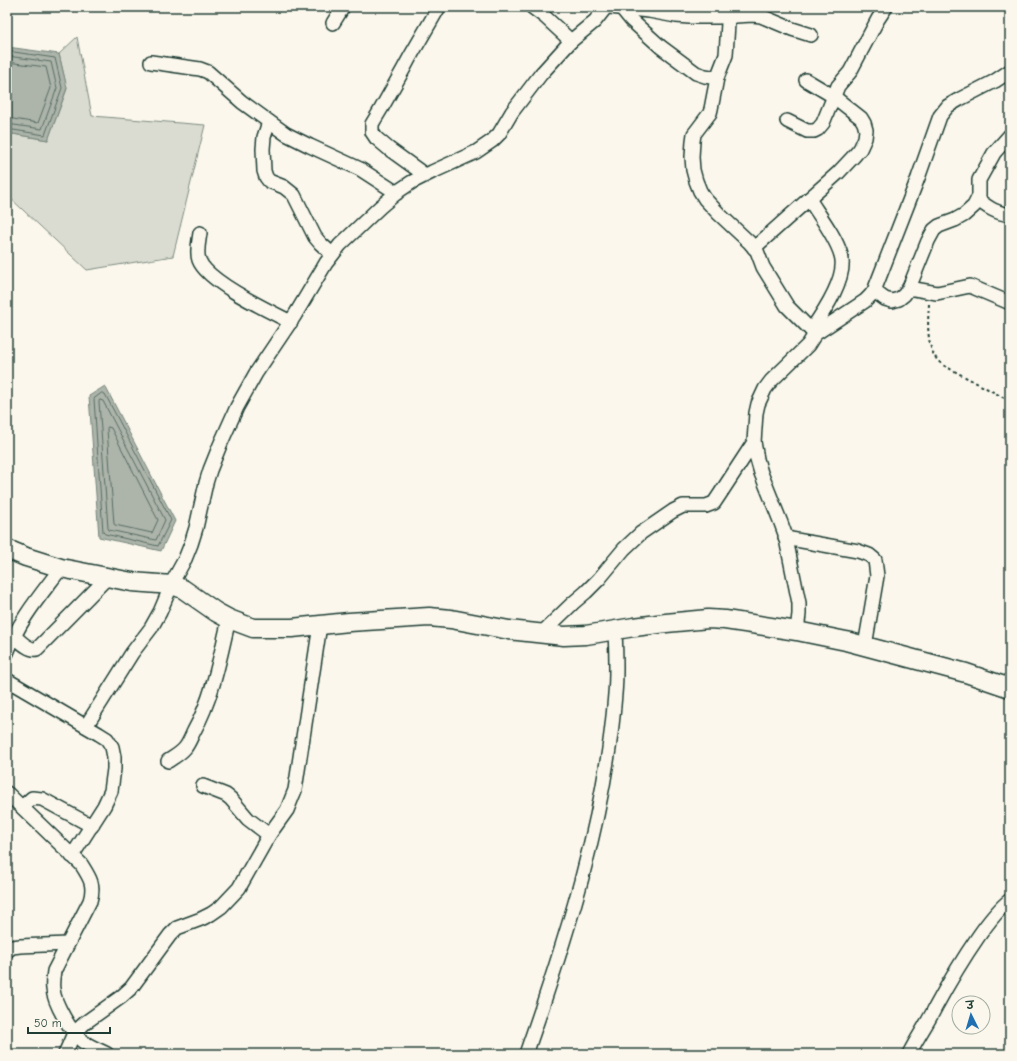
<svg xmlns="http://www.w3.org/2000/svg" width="1017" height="1061" font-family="'Comic Neue','Playpen Sans Deva',sans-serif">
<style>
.green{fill:#dbdcd1;stroke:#7d8c82}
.water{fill:#adb4aa;stroke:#74847b}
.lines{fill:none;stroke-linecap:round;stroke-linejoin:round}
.shore{stroke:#586d63;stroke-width:1}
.street-casing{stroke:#1f3d34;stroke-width:16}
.secondary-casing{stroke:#1f3d34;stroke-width:21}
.path{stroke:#1f3d34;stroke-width:2;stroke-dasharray:3 3;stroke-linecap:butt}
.street{stroke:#fbf7ec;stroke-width:13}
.secondary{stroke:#fbf7ec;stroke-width:18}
</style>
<rect width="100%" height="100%" fill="#fbf7ec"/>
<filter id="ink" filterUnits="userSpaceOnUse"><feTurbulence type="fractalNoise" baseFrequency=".025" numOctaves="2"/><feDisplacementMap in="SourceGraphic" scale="8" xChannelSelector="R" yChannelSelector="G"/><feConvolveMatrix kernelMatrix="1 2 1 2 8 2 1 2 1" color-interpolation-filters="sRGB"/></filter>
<g filter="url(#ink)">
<path class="green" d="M77,37L92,116L205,125L173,256L87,270L7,195V133L48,140L67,89L59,54Z"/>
<g class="water">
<path d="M7,47L59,54L67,88L48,140L7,133Z"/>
<path d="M105,386L175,521L161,551L99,537L89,396Z"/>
</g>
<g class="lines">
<g class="shore">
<path d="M7,51L55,58L62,88L45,135L7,129"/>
<path d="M7,56L51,62L57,88L42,129L7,124"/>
<path d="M7,62L46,67L51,88L38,123L7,118"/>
<path d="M102,393L105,394L171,520L158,546L105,534L103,532L94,399Z"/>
<path d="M100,400L103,401L165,520L156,540L109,530L108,528L99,402Z"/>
<path d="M108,427L111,428L158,520L152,533L115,525L114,524L107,429Z"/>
</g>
<defs>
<g id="street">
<path d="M532,7L544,16L571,41"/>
<path d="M609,7L649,11L676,16L689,17H718L753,15L761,16L792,29L811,35"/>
<path d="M729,7L726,55L717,78L711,109L710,113L694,134L693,141L692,157L693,170L696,181L700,191L705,199L719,214L749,242L757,251L763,267L787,306L815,334"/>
<path d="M622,9L631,20L661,47L696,73L705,76L717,78"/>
<path d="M333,23L343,7"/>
<path d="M151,62L200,69L208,72L242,102L286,134L310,146L360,169L397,193"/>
<path d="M787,121L807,131H814L818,129L823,123L838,86L850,72L878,19L886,7"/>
<path d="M269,122L264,137L263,149L264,171L266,177L269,181L284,187L294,195L315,237L320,243L332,254"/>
<path d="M425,175L389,149L376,138L372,132V124L381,109L403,70L410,57L439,7"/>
<path d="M809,199C819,215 836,237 841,255C848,277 823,313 811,330"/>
<path d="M978,200C989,208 996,213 1010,215"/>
<path d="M200,233C199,241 196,252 199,260C207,282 269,311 291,322"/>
<path d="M754,248L838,173L854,156L860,149L865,138L866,130L864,123L861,118L833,96L806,80"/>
<path d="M909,288L937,293L970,286L1010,303"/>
<path d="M874,291L885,299L892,301L899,299L904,295L909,288L928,241L934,230L939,226L955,220L964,215L974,206L979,196V180L994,153L1010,135"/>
<path d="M785,538L858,551L869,555L875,560L877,576L865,646"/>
<path d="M797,631L799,614V603L785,534L781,523L761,473L757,459L754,442L756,413L758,404L765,389L771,381L808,345L815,334L865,301L870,296L874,291L918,178L940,116L948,106L960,99L995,81L1010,71"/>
<path d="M541,634L573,603L586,592L599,579L624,549L641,533L673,511L683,506H706L714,503L720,494L754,442"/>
<path d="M14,636C20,641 29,651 37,649L107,578"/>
<path d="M7,653C19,620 40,596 61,568"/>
<path d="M7,680L99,734L107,739L112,747L114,757V769L111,791L104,806L72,856"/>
<path d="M86,726L100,704L132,653L151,628L160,612L174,579L185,559L191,544L196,528L206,483L210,470L220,445L237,407L256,373L295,315L326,263L340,245L380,207L400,190L412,182L432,172L476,152L492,141L499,134L512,112L541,74L571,41L595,21L606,7"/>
<path d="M168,761C174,757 180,754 185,748C189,743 191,737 194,731C213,697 220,657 229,619"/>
<path d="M203,786L226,795L231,799L248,819L269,835"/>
<path d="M7,793L81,864C90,878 95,885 90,901L54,971C53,977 52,983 53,989C54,1003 71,1032 82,1041C89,1046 99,1050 107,1054"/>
<path d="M22,807L32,798L42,799L92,826"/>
<path d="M7,951L12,947L20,946L67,944"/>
<path d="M65,1054L74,1033L86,1022L121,997L131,988L170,935L177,928L201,919L211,914L221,907L239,888L269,835L287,810L295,790L320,625"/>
<path d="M526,1054C566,939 606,817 615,694C617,673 616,652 615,631"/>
<path d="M909,1054C917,1038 927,1024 935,1008C948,984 962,960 978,937C987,924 997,910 1010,900"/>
</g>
<path id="secondary" d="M7,549L26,557L61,568L132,582L172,585L183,589L216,612L229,619L253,628H292L349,622L429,617L451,619L509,630L564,636L586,635L634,627L666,623L708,619L725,620L797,631L846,641L966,673L1010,688"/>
</defs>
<use href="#street" class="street-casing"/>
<use href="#secondary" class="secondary-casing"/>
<path class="path" d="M929,304C928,319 926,345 936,358C937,361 941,363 943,365L1010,401"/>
<use href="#street" class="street"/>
<use href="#secondary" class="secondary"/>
</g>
</g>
<rect width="1017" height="1061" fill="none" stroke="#fbf7ec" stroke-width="24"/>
<rect x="12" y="12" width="993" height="1037" fill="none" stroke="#1f3d34" stroke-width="1.5" filter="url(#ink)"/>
<g transform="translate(971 1015) rotate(355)"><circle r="19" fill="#fbf7ec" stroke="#a3ada2"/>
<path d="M0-3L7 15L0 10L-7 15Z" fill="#1f6fb2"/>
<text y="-6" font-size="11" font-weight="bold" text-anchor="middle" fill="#1f3d34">उ</text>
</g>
<path d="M28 1027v6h82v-6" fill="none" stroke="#1f3d34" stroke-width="2"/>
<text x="34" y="1027" font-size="12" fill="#1f3d34" stroke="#fbf7ec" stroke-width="3" paint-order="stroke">50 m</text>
</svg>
